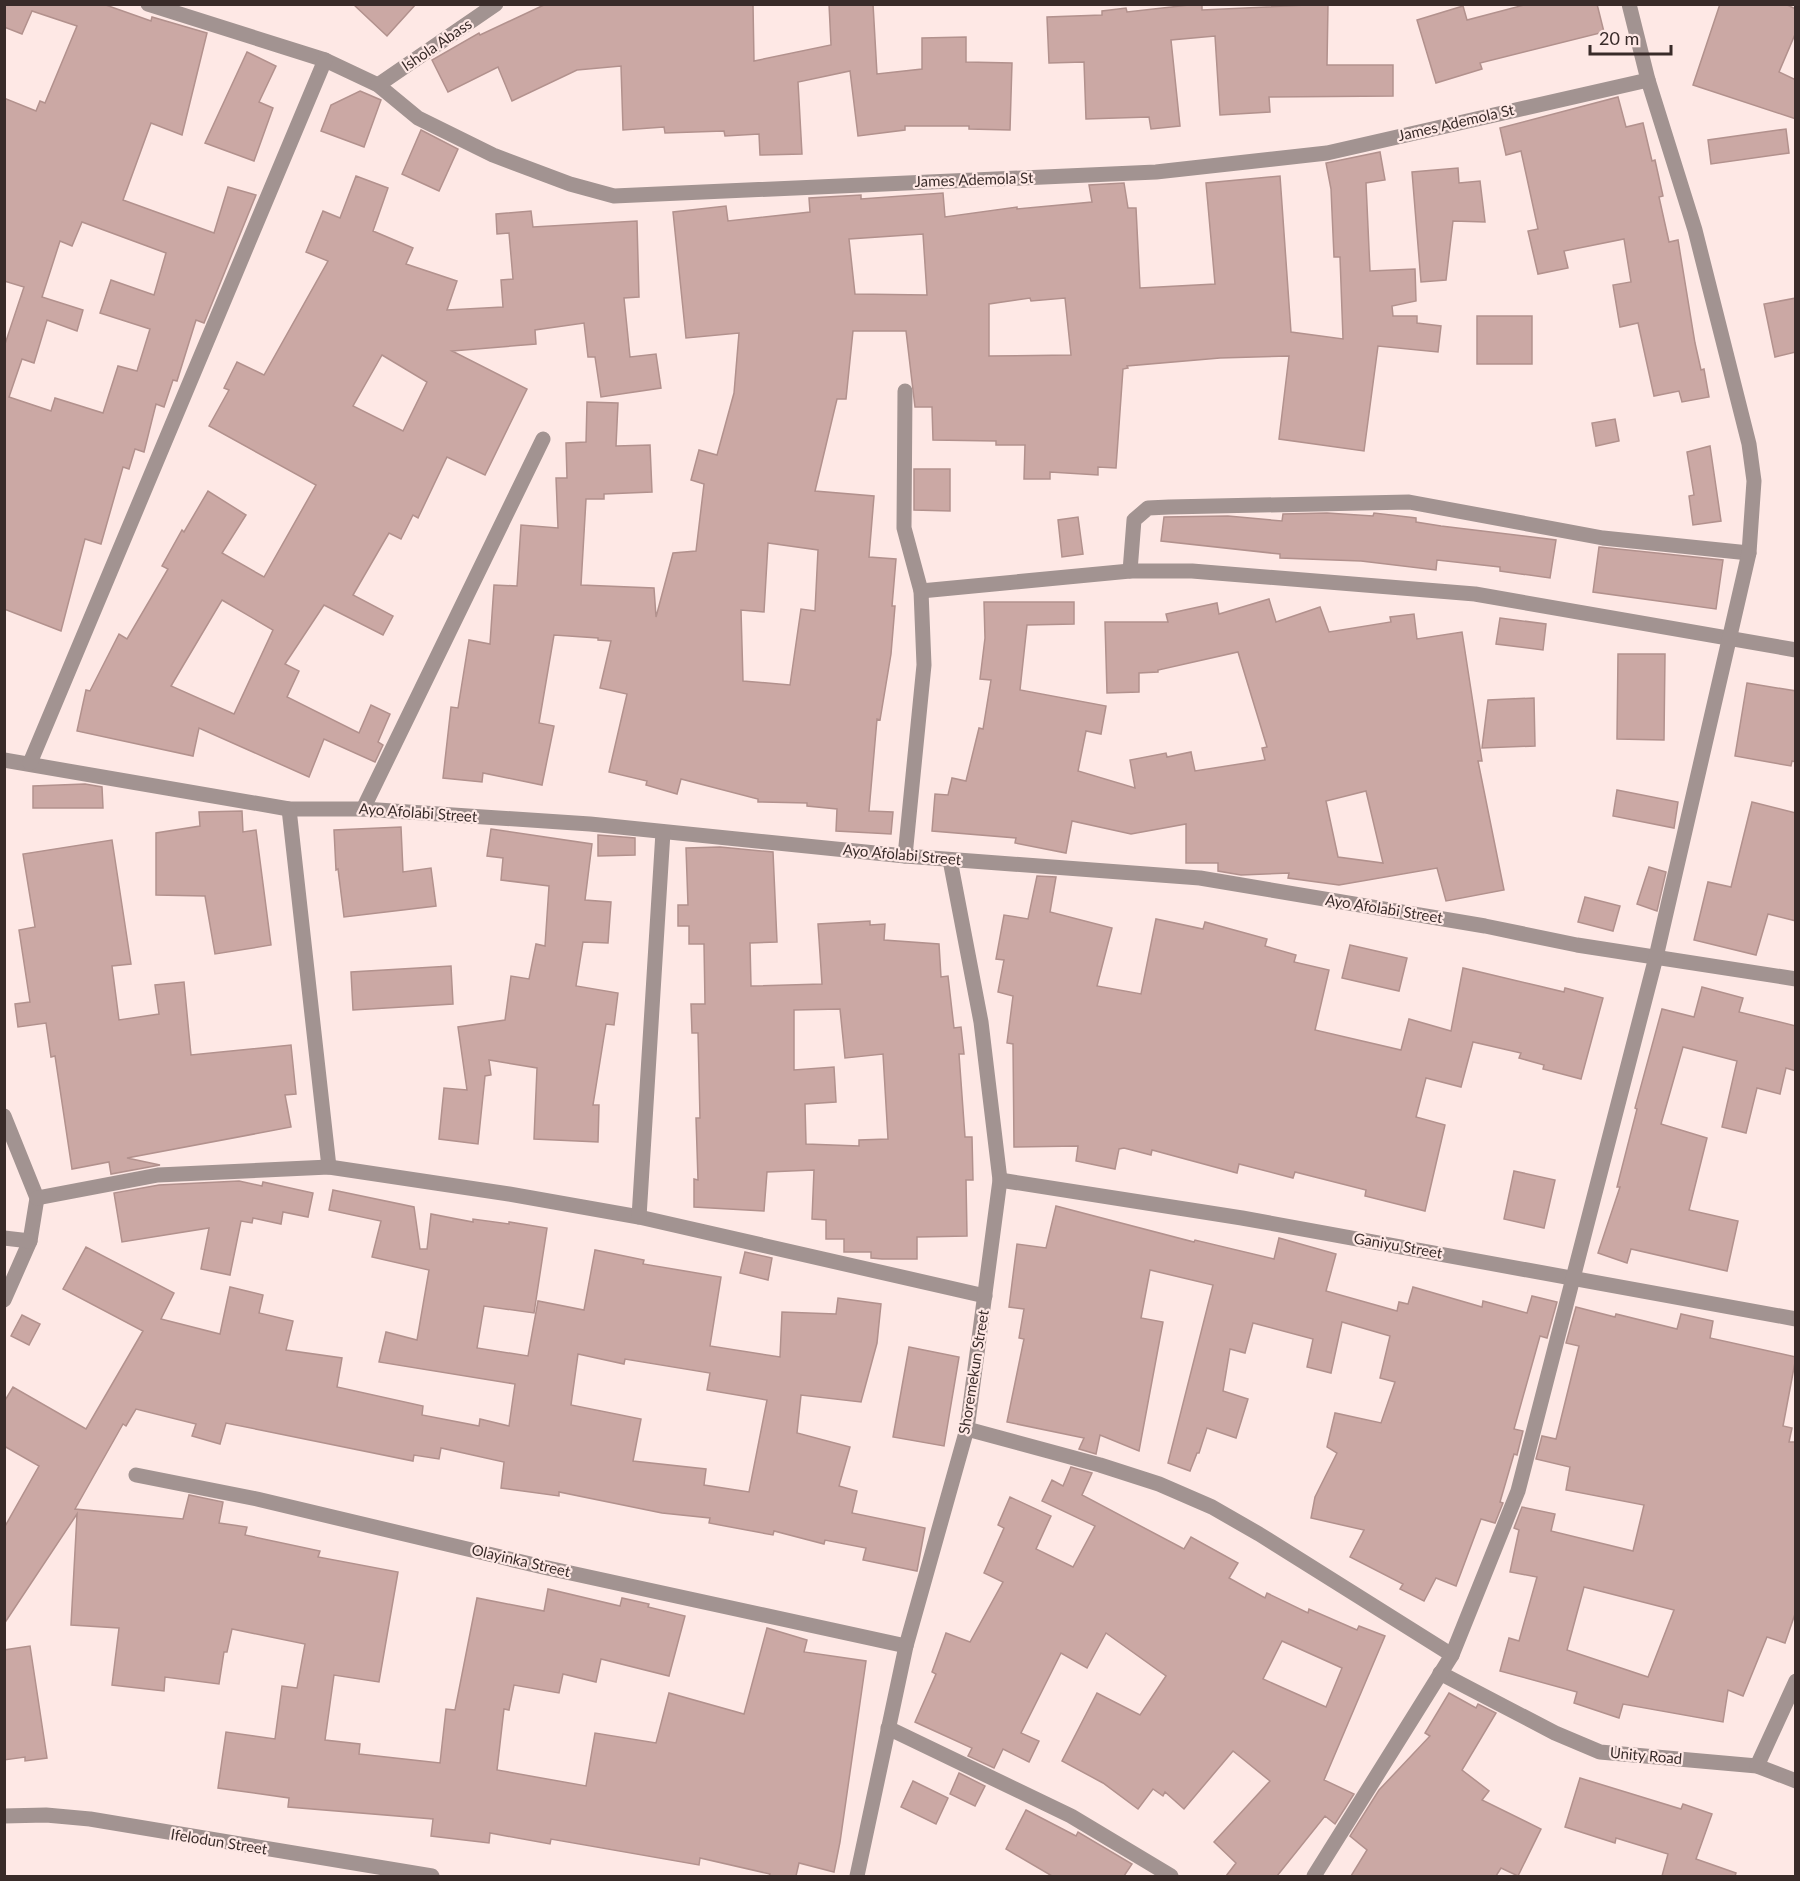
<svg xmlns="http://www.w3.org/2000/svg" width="1800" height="1881" font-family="Lato,sans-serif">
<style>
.building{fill:#cba8a4;stroke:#b2918d;stroke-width:1.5;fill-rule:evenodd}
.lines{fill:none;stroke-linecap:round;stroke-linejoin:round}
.street{stroke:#a29391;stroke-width:15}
.labels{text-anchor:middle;stroke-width:4.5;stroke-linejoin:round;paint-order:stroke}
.street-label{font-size:15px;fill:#392b29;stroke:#fee8e5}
</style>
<rect width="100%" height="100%" fill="#fee8e5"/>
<g class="building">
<path d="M4,4H103L151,21L152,17L207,33L182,135L151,123L123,200L214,233L228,187L256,195L204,323L196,320L177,381L173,380L164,407L156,404L144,452L135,449L129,469L123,467L101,544L85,539L61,631L4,609V347L24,287L4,281V98L36,111L40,101L45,103L77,26L32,11L22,34L4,27ZM82,222L166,253L154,295L111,280L100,313L150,329L137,371L118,366L103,413L55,398L51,411L9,397L22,359L34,363L47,320L77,331L83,310L42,297L60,241L72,246Z"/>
<path d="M353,4H416L387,36Z"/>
<path d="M546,4H753L754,61L831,45L829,4H873L877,74L922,69V38L966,37V62L1012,63L1010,130L969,129V126H905V130L858,136L850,71L798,82L802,154L760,155L759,134L725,136L724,131L665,133L664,127L623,130L621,66L577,70L512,101L498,67L448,92L432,60L479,33L480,35Z"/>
<path d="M1198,4H1202V10L1328,4L1327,65H1393V96L1269,97L1270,112L1220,115L1215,36L1171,40L1180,126L1151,129L1149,117L1086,119L1084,62L1049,63L1047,17L1102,15V11L1126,8L1127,12Z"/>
<path d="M1528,4H1597L1604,32L1480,63L1482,69L1436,83L1417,20L1463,6L1467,20Z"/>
<path d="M1720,4H1785L1796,9V32L1779,72L1796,80V119L1693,85Z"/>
<path d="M247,52L276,66L259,102L273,108L254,161L205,143Z"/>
<path d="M360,91L381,100L364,147L321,131L331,105Z"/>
<path d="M1618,97L1626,127L1643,123L1652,161L1655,160L1663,196L1659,197L1669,242L1678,240L1695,343L1701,370L1704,369L1709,397L1682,402L1679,391L1654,396L1638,323L1620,327L1613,285L1631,282L1624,239L1564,251L1568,268L1538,274L1528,231L1538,229L1521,151L1506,155L1500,128Z"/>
<path d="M1786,129L1789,153L1711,164L1708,140Z"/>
<path d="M421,130L458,149L439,191L402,174Z"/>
<path d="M1380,152L1385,180L1366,183L1370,271L1415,269L1416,301L1392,306L1393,316H1417V323L1441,326L1438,352L1378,346L1364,451L1279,439L1289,356L1220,358L1127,366L1128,368L1123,369L1116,468L1098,467V475L1050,472V479H1024L1025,445H996V441L933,440L932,407H915L906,331H853L846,399H837L815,491L874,496L869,557L896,559L892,606H895L891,654L880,720L877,719L869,811L893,812L891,834L836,831L837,809L807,806V803L758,802V799L681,779L677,794L646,785L647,781L609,772L627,694L600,688L611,641L598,640V638L554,635L539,723L554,726L542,785L483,773L482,782L443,778L451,707L458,708L469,640L490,644L494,585L517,586L521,525L558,528L556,478H567L566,443L586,442L587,402L618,403L616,446L650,445L652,492L604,494V499H586L581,585L654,588L656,617L673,553L696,551L704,484L691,480L699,450L717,455L734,393L739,333L686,338L673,212L726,206L728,221L810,212L809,198L861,195V199L943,193L945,217L1017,207V209L1092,202L1089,185L1124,183L1128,208H1136L1140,288L1215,284L1206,183L1280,176L1291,332L1343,339L1340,257H1334L1331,189L1326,163ZM923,234L927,295L855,294L849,239ZM1030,298L1031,301L1065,298L1071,355L989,356V304ZM768,543L818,550L815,611L801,609L790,685L743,681L741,610L764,612Z"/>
<path d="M1458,168L1459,183L1480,181L1485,222L1453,221L1446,280L1421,282L1412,172Z"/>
<path d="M356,176L388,188L373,231L413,248L406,264L457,281L447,310L503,307L501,280L513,279L509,233L497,234L496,214L531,211L533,227L637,221L639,297L624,298L630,357L656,354L661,388L601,397L595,357H588L584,323L535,330L536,344L452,351L527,389L485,475L447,457L418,518L413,515L401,539L389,533L353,595L393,616L383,635L324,605L285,664L299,671L287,697L359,733L371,705L390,714L378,742L383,745L375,762L324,739L309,777L199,728L193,756L77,731L86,690L90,691L119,634L127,639L168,569L162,566L182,530L184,532L208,491L246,515L222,553L264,577L316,485L209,426L229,390L224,388L237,362L264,375L328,261L306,252L323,211L340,218ZM382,355L427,382L403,431L353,406ZM222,600L273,630L234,714L171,686Z"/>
<path d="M1796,298V352L1775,357L1764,304Z"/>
<rect x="1477" y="316" width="55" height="48"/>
<path d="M1615,419L1619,441L1596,446L1592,423Z"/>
<path d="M1710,446L1721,521L1693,525L1689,496L1694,495L1687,452Z"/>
<path d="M914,469H950V511L914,510Z"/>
<path d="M1327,513L1373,516L1374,513L1416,518V522L1441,526L1556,540L1550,578L1500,571V567L1437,560L1436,570L1361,561L1280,558V554L1161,541L1164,517L1228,516L1282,521L1283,514Z"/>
<path d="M1078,517L1083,554L1062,557L1058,520Z"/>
<path d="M1599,547L1723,560L1716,609L1593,592Z"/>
<path d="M1269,599L1276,622L1320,607L1329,632L1391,622L1390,617L1414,614L1417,639L1462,632L1482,761H1478L1504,890L1446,901L1437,868L1339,885L1288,878L1289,873L1241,875L1218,871V863H1186V824L1131,834L1072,821L1066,853L1015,843L1016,838L932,831L935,794L948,795L952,778L966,781L979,728L983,729L991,680L980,679L985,638L984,602H1074V624L1027,625L1020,690L1106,706L1101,734L1086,731L1078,771L1135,788L1130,760L1166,753L1167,757L1191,752L1195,771L1265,760L1262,748L1267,747L1238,652L1158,670V672L1139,673V692L1107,693L1105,622H1168L1166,614L1217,603L1219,614ZM1366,791L1383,863L1338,857L1326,801Z"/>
<path d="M1500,618L1546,624L1543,650L1496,644Z"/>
<path d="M1618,654H1665L1664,740L1617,739Z"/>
<path d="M1747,683L1796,691V762L1792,761L1791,766L1735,756Z"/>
<path d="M1534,698L1535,746L1482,748L1488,700Z"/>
<path d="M85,784L102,787L103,808H33V786Z"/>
<path d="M1617,790L1678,802L1674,828L1613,816Z"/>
<path d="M1752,802L1796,813V921L1768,914L1756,955L1694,940L1708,882L1731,887Z"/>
<path d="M242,811L243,832L256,830L271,945L215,954L205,896L156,895V833L200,826L199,812Z"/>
<path d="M401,827L403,872L431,868L436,906L344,917L338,869L336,870L334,830Z"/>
<path d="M491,829L592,844L585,900L611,902L608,943L583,942L576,986L618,993L614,1025L606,1024L593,1105H599L598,1142L534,1139L537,1068L489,1060L491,1075L485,1076L478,1144L439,1139L444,1088L467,1090L458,1027L505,1020L511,976L529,979L536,944L545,946L549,886L501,880L503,858L487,856Z"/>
<path d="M598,835L635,838V855L598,856Z"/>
<path d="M112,840L131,964L112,966L119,1020L159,1014L155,985L184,982L191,1055L291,1045L296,1094L285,1095L291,1127L127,1158L160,1165L111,1174L109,1162L72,1169L55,1056L51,1057L46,1023L18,1027L15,1004L30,1002L19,930L35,927L23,854Z"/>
<path d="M720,847L773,852L777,942L750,943L751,986L822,984L818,924L870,921V925L885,924L884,940L939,944L941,977L948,976L954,1028L961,1027L964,1054H959L965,1137H972L973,1180H966L967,1236L917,1237V1259H882L871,1258V1252H844V1239H826V1220L812,1219L814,1170L767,1172L764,1211L694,1207V1179L698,1180L696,1118H700L698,1033H692L691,1004H705L704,944H689V926H678V905H688L686,848ZM840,1009L845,1058L883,1054L888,1139L859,1140V1146L806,1144L805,1104L836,1102L834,1067L794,1070V1010Z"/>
<path d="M1649,867L1666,872L1657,911L1637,904Z"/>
<path d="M1037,876L1056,877L1050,912L1112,928L1097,986L1141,994L1156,919L1203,929L1205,922L1267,939L1265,946L1296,955L1294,962L1329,970L1315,1030L1401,1050L1409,1019L1451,1031L1463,968L1539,986L1564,992L1565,988L1603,998L1581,1079L1543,1069L1544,1065L1519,1058L1521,1053L1473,1042L1461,1087L1426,1078L1416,1117L1445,1125L1425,1211L1365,1196L1366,1190L1295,1172L1293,1178L1239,1164L1237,1173L1152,1150L1151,1155L1124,1148L1119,1149L1115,1169L1076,1161L1078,1146L1014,1147L1013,1044L1007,1043L1013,996L998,992L1004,960L996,959L1004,915L1028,919Z"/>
<path d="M1585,897L1620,906L1613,931L1578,922Z"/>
<path d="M1350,945L1407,958L1399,991L1342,978Z"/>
<path d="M451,966L453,1004L353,1010L351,972Z"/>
<path d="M1702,987L1743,998L1739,1012L1796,1026V1071L1786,1068L1780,1094L1757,1088L1746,1133L1722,1127L1737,1061L1683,1047L1661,1124L1707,1138L1689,1210L1738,1221L1727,1271L1631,1249L1627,1263L1598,1253L1620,1187H1617L1637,1109L1635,1108L1662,1009L1694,1017Z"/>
<path d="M1514,1171L1555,1180L1544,1228L1504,1219Z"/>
<path d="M239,1181L262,1186L263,1182L313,1193L308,1217L283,1212L281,1224L253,1218L252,1223L241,1221L230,1275L201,1269L209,1228L122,1242L114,1193L159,1185Z"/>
<path d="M333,1190L414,1207L420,1249H427L431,1214L473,1222V1219L509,1224V1222L547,1228L534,1313L484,1306L477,1348L528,1356L538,1301L584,1310L595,1250L644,1260L643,1264L721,1277L710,1346L780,1357L782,1312L836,1314L838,1298L881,1304L877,1343L861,1402L801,1395L797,1433L850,1447L839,1486L857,1491L852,1513L925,1528L917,1571L863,1560L866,1548L825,1540L824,1544L774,1531L773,1535L709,1523L710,1518L662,1513L559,1492V1496L501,1488L504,1462L441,1448L439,1459L414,1455L413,1461L226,1423L220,1444L192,1436L196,1424L136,1409L126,1426L123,1424L75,1509L183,1519L189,1495L223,1502L219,1523L247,1527L245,1535L320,1551L318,1557L398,1572L379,1682L334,1675L325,1740L360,1744L359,1754L440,1763L446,1709L455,1710L477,1598L544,1611L548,1589L620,1606L622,1598L649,1604L648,1607L685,1616L669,1676L601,1659L596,1682L563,1674L559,1693L514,1685L509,1710L504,1709L497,1770L586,1786L595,1733L656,1743L669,1693L744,1714L767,1628L807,1640L804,1652L866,1661L840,1842L834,1872L799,1863L796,1876H769L770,1874L700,1858L699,1865L551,1839L550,1844L490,1833L489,1843L431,1836L433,1819L288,1807L289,1798L218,1788L226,1732L275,1739L282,1686L297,1688L305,1644L232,1629L227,1652H224L219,1684L165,1677L164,1691L112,1685L119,1628L71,1625L77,1514L4,1624V1528L39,1466L4,1446V1402L13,1387L86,1429L143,1331L63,1289L86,1247L174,1293L161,1319L220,1334L230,1287L263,1295L259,1313L293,1321L286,1350L342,1358L337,1387L423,1406L422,1415L479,1426L480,1419L509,1426L515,1384L379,1362L386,1332L417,1340L429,1270L372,1257L381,1221L329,1210ZM578,1354L624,1364L625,1359L710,1373L707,1390L767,1400L749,1492L704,1485L706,1469L633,1461L641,1419L571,1405Z"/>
<path d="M1056,1206L1194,1242L1195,1240L1274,1259L1279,1238L1336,1254L1326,1291L1397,1311L1399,1302L1408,1304L1413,1287L1482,1307L1483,1301L1527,1313L1532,1296L1557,1302L1547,1338L1540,1336L1514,1429L1523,1431L1517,1455L1514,1454L1500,1502L1503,1503L1495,1523L1481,1519L1456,1586L1436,1578L1424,1601L1400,1589L1403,1584L1350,1557L1364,1530L1311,1518L1315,1497L1337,1453L1327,1447L1335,1413L1381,1423L1395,1382L1380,1378L1390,1336L1342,1322L1331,1373L1307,1367L1313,1339L1253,1323L1245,1353L1230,1349L1223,1391L1248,1399L1236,1438L1207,1428L1199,1453H1197L1190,1471L1168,1463L1213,1285L1150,1270L1141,1318L1163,1322L1139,1451L1100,1435L1096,1454L1079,1449L1084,1438L1007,1422L1024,1339L1019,1338L1024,1309L1009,1307L1017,1244L1046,1248Z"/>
<path d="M745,1252L772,1258L768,1280L740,1273Z"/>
<path d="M1576,1307L1615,1317L1616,1314L1677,1329L1681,1314L1713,1321L1710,1338L1796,1357L1783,1426L1792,1428L1789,1442H1796V1611L1785,1643L1767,1637L1743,1696L1728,1690L1723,1722L1623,1704L1619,1718L1574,1703L1577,1692L1500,1671L1509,1638L1519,1641L1537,1577L1510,1572L1519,1530L1514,1528L1522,1507L1555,1514L1551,1531L1633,1551L1644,1505L1566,1490L1570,1467L1536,1459L1542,1436L1556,1439L1579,1346L1566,1343ZM1584,1587L1674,1610L1648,1677L1567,1650Z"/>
<path d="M22,1315L40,1324L29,1345L11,1336Z"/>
<path d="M909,1347L959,1357L944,1446L893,1437Z"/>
<path d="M1071,1467L1092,1473L1082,1495L1184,1549L1191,1537L1238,1563L1229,1578L1265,1598L1267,1593L1308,1613L1309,1609L1357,1630L1359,1626L1385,1636L1324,1780L1354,1794L1335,1824L1325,1816L1277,1876H1226L1236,1863L1214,1842L1270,1781L1233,1751L1184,1809L1165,1792L1163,1796L1153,1789L1138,1809L1103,1783L1062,1761L1097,1693L1140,1715L1166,1676L1106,1633L1087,1668L1061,1653L1021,1733L1039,1741L1029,1762L1003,1749L994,1768L968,1756L972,1748L915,1722L936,1674L932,1672L946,1633L970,1642L1003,1582L984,1573L1004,1528L998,1525L1010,1497L1051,1516L1036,1549L1073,1567L1095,1526L1042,1501L1052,1480L1063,1486ZM1282,1641L1342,1668L1326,1707L1263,1679Z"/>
<path d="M30,1646L47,1758L25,1761V1757L4,1760V1650Z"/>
<path d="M1449,1693L1476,1708L1478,1704L1496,1713L1462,1770L1489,1791L1482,1800L1541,1829L1518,1876L1501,1868L1496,1876H1351L1367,1850L1350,1836L1379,1790L1430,1736L1425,1733Z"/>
<path d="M959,1773L985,1786L975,1806L950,1794Z"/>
<path d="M1580,1778L1681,1809L1683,1804L1712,1814L1696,1859L1736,1873L1735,1876H1662L1668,1854L1616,1838L1615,1843L1565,1827Z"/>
<path d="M913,1781L948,1798L936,1824L901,1807Z"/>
<path d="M1026,1810L1076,1836L1078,1832L1132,1864L1124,1876H1052L1006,1849Z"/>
</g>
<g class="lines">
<g class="street">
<path d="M148,4L325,60L378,85L418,118L493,155L570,184L614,196L1156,172L1327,153L1648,80"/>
<path d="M378,85L496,4"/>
<path d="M905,391L904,528L921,591L924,665L905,856"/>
<path d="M1130,571L1134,520L1148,508L1169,507L1409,502L1603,538L1749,553"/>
<path d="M921,591L1130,571H1192L1475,594L1796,650"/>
<path d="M4,760L289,809H363L590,824L905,856L1200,878L1485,926L1577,945L1796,979"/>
<path d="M30,763L325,60"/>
<path d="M289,809L329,1167"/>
<path d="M363,809L543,439"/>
<path d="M4,1116L37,1198L30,1241L4,1300"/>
<path d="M1000,1180L1242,1218L1796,1319"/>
<path d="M37,1198L158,1175L329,1167L509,1194L639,1217L985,1296"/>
<path d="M639,1217L663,832"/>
<path d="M4,1238L30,1241"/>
<path d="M967,1429L1100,1465L1159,1484L1212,1507L1259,1534L1452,1655"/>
<path d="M136,1475L257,1499L543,1567L906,1646"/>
<path d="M1440,1673L1555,1733L1600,1752L1757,1766L1796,1781"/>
<path d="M888,1728L1071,1816L1171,1876"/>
<path d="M1757,1766L1796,1681"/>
<path d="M4,1816L46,1815L90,1819L432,1876"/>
<path d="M857,1876L906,1646L967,1429L1000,1180L981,1022L950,860"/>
<path d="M1314,1876L1452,1655L1518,1491L1656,957L1749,553L1754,481L1749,444L1695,230L1648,80L1629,4"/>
</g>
</g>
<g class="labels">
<g class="street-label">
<text transform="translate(437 45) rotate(-34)" y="5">Ishola Abass</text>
<text transform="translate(1456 123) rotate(-13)" y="5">James Ademola St</text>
<text transform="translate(974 180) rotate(-2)" y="5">James Ademola St</text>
<text transform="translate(418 813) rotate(4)" y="5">Ayo Afolabi Street</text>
<text transform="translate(902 855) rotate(5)" y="5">Ayo Afolabi Street</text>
<text transform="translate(1384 909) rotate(9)" y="5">Ayo Afolabi Street</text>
<text transform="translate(1398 1246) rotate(10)" y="5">Ganiyu Street</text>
<text transform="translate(974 1372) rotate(-81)" y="5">Shoremekun Street</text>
<text transform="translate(521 1561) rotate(13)" y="5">Olayinka Street</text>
<text transform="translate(1646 1756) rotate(5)" y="5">Unity Road</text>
<text transform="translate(219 1842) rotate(9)" y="5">Ifelodun Street</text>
</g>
</g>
<rect width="1800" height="1881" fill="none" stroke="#392b29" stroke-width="12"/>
<path d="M1590 45v9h81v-9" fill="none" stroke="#392b29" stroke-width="3"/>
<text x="1599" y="45" font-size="18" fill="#392b29" stroke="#fee8e5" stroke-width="4.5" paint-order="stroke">20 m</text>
</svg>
